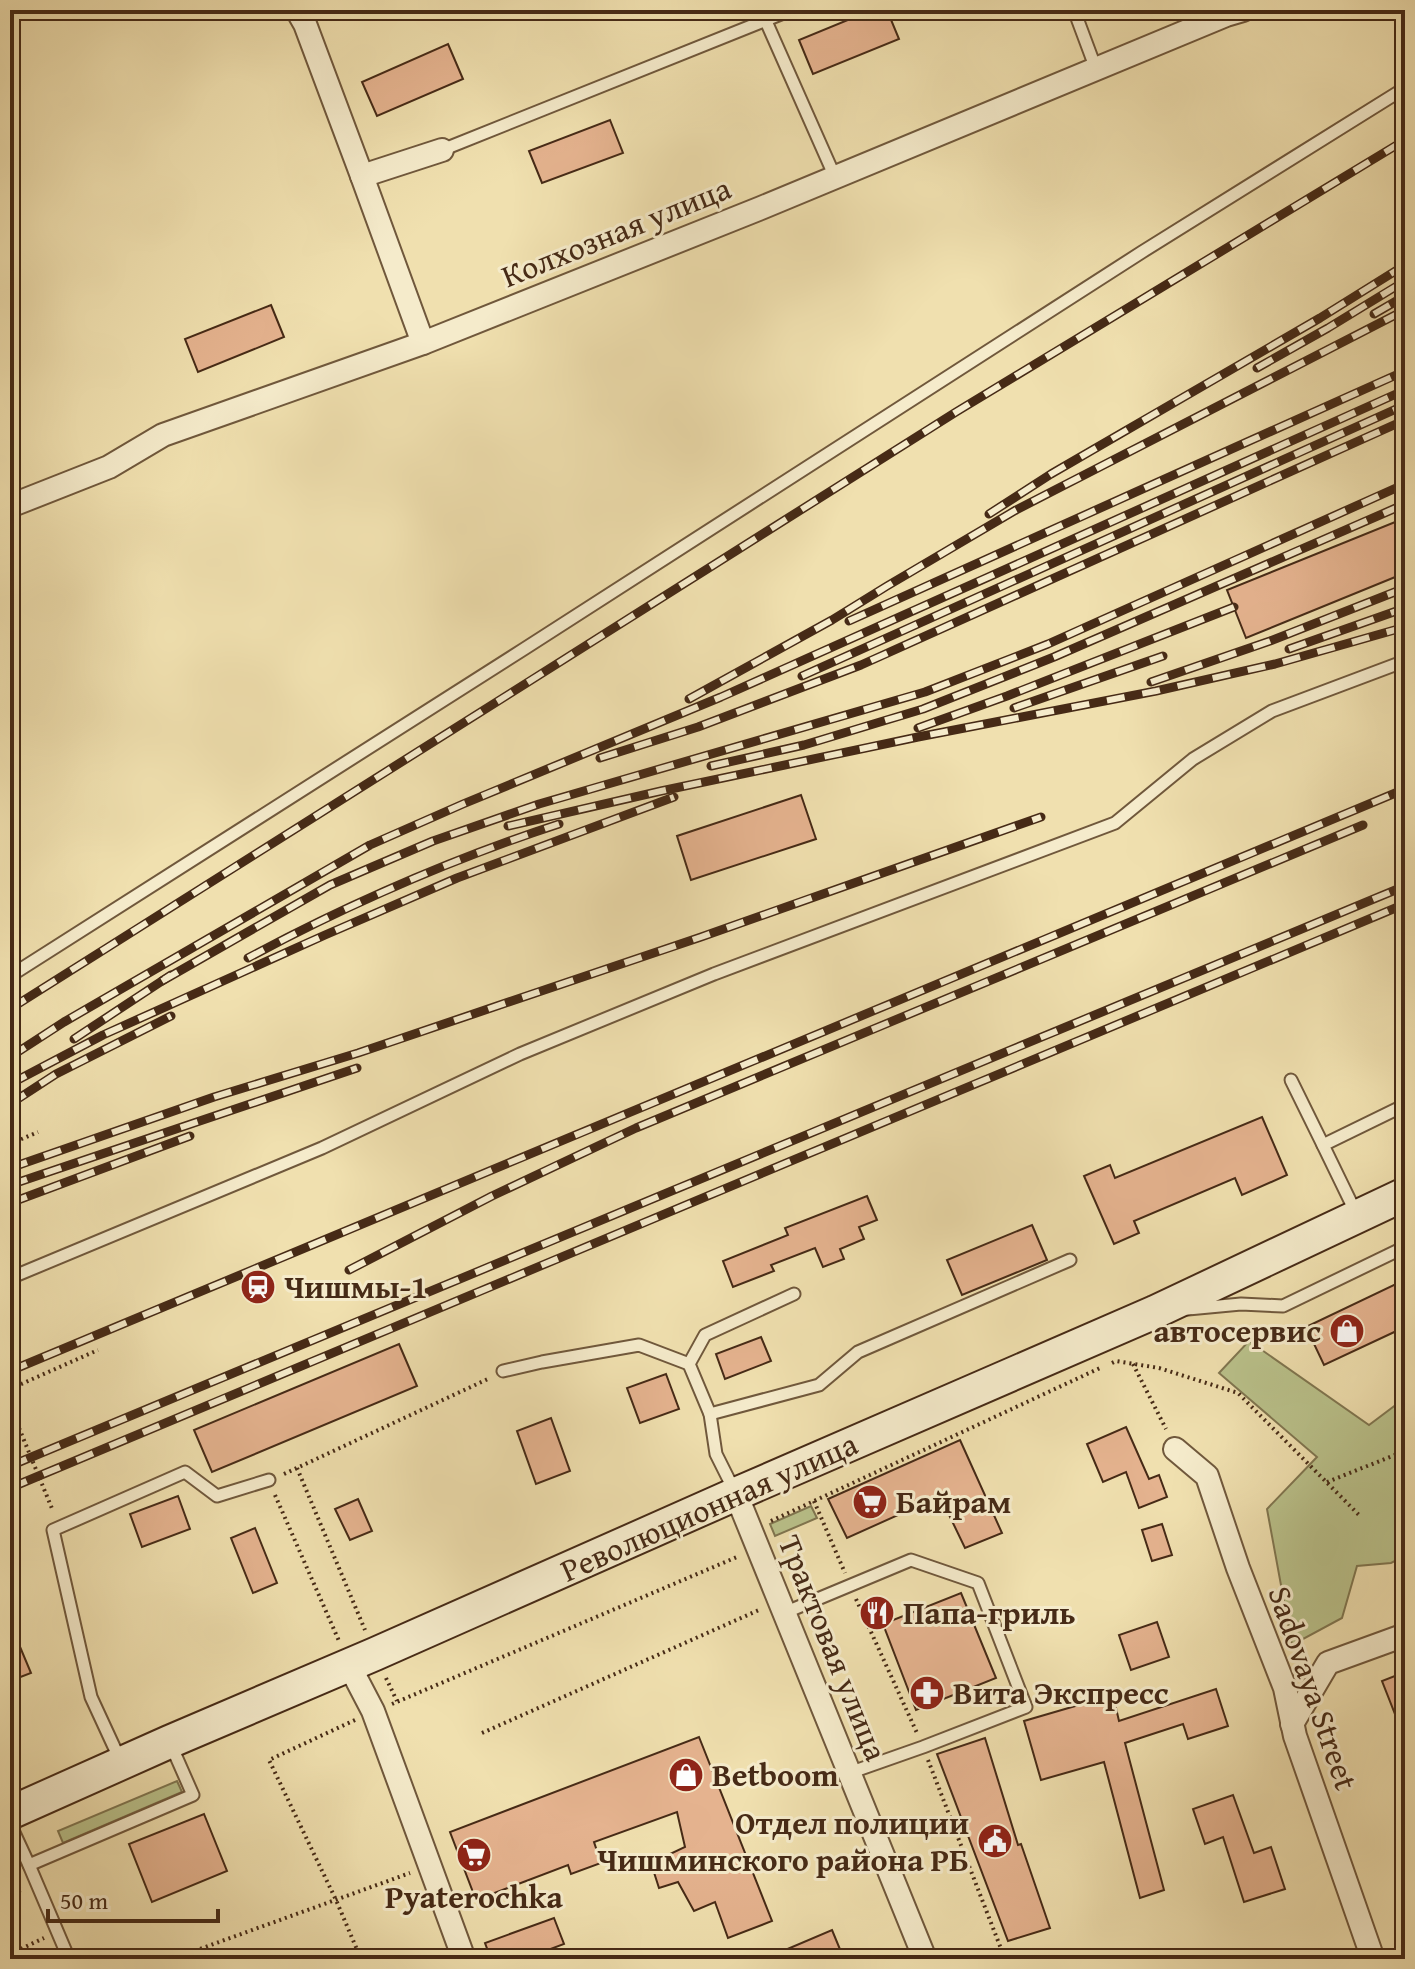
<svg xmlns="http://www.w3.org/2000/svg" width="1415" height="1969" font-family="'Gentium Book Plus',serif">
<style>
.green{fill:#bac28b;stroke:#807650;stroke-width:2}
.building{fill:#e5b38f;stroke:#462a16;stroke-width:2}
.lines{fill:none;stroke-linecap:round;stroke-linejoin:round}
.service-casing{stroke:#70583c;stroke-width:15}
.minor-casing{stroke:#70583c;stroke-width:26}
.secondary-casing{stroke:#462a16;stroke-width:36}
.path{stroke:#462a16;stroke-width:4;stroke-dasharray:2 4;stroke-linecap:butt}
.service{stroke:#f5ebcb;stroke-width:11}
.minor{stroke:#f5ebcb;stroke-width:22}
.secondary{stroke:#f5ebcb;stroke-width:32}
.rail-casing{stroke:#462a16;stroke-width:9}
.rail{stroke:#f5ebcb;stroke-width:6;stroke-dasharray:18;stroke-linecap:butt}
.path-bridge{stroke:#462a16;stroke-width:4;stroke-dasharray:2 4;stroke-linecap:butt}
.labels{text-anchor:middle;stroke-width:6;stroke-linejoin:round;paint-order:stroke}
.street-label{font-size:32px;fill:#462a16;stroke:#f5ebcb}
.poi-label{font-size:32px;font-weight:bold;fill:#462a16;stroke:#f5ebcb;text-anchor:start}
</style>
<rect width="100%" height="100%" fill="#f0e0af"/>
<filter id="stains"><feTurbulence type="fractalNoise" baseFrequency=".0025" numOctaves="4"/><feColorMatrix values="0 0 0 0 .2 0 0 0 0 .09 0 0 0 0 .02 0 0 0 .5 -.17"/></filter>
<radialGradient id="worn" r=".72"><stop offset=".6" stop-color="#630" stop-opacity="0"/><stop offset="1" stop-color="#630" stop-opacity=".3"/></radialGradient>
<g class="green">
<path d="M1249,1341L1369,1425L1405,1398V1556L1391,1563L1357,1566L1342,1618L1292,1645L1267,1509L1317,1457L1219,1373Z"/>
<path d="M811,1506L817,1518L775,1536L770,1524Z"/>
<path d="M177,1781L182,1792L63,1843L58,1831Z"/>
</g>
<g class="building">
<path d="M872,10H887L899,39L813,74L799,40Z"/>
<path d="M448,44L463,79L377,116L362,82Z"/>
<path d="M610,120L623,153L542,183L529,151Z"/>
<path d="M271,305L284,337L198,372L185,339Z"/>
<path d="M1405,518V573L1246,638L1227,590Z"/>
<path d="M801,795L816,839L691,880L677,836Z"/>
<path d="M1262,1117L1287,1175L1242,1195L1235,1178L1134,1221L1139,1233L1114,1244L1084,1176L1110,1165L1115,1178Z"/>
<path d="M867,1196L877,1220L859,1227L864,1239L840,1249L844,1259L823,1267L815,1248L771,1265L774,1271L733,1287L723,1261L788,1235L785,1228Z"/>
<path d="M1032,1225L1047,1260L962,1295L947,1260Z"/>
<path d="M1398,1283L1405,1297V1327L1324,1365L1306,1327Z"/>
<path d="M761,1337L771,1361L725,1379L716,1354Z"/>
<path d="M399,1344L417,1386L212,1472L194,1430Z"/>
<path d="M666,1374L679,1409L640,1423L627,1388Z"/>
<path d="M551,1418L570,1471L536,1484L517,1431Z"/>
<path d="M1126,1427L1149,1479L1159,1475L1167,1497L1139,1508L1126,1472L1103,1482L1087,1444Z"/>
<path d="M960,1440L1002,1533L965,1548L940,1496L847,1538L828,1499Z"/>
<path d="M178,1496L190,1529L142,1547L130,1514Z"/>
<path d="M358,1499L372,1531L350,1540L335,1509Z"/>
<path d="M1162,1524L1172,1555L1152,1561L1142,1530Z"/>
<path d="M255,1528L277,1583L253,1593L231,1538Z"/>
<path d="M961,1593L996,1678L916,1710L883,1624Z"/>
<path d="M1157,1622L1169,1657L1131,1670L1119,1635Z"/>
<path d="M10,1623L31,1673L10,1681Z"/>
<path d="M1405,1672V1737H1404L1382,1681Z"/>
<path d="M1216,1689L1228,1726L1188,1739L1183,1724L1125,1743L1164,1890L1140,1898L1104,1762L1041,1780L1024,1721L1113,1695L1119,1721Z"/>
<path d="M699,1737L772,1921L728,1938L715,1902L694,1911L678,1882L659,1888L651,1863L685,1847L677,1812L594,1842L601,1863L571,1874L568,1865L476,1900L450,1832Z"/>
<path d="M985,1738L1018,1845L1021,1844L1050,1928L1008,1941L937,1754Z"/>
<path d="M1233,1795L1254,1853L1271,1847L1285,1889L1244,1902L1223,1837L1205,1844L1193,1809Z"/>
<path d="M204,1814L227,1871L152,1902L129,1844Z"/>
<path d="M554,1918L564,1944L524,1959H491L485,1943Z"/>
<path d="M832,1930L844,1959H764Z"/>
</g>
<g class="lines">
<defs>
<g id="service">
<path d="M761,10L835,177"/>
<path d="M1074,10L1096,69"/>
<path d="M442,150L791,10"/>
<path d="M10,976L524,649L1142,252L1405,88"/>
<path d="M1291,1080L1323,1145"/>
<path d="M1356,1213L1323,1145L1405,1105"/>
<path d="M10,1278L322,1148L520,1054L714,974L1115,823L1193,759L1272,711L1405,661"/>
<path d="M1188,1309L1241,1304L1283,1306L1405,1247"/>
<path d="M503,1371L542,1362L639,1345L689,1364"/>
<path d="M710,1414L819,1385L858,1352L1070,1260"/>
<path d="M734,1490L716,1454L710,1414L689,1364L705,1335L794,1294"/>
<path d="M784,1613L911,1560L978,1583L1026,1707L923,1747L849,1773"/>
<path d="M121,1762L91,1697L53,1530L185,1472L217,1496L269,1480"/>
<path d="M10,1824L29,1865L193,1795L171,1745"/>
<path d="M29,1865L69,1959"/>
</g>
<g id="minor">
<path d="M297,10L305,24L362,176"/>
<path d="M423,343L362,176L442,150"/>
<path d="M10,506L109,467L163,435L423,343L761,208L1226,15L1243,10"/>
<path d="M1175,1449L1207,1476L1238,1568L1285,1688L1295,1736L1373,1959"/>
<path d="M736,1494L925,1959"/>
<path d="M349,1665L373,1711L464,1959"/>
<path d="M1292,1724L1328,1663L1405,1635"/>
</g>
<path id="secondary" d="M10,1813L169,1742L375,1654L736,1494L1155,1312L1405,1194"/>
</defs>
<use href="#service" class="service-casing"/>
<use href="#minor" class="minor-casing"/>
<use href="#secondary" class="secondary-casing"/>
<g class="path">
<path d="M10,1144L38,1132"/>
<path d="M1112,1363L1116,1361L1159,1368L1238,1393L1361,1517"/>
<path d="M1133,1364L1166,1429"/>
<path d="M10,1389L98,1350"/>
<path d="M297,1468L365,1630"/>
<path d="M284,1474L490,1378"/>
<path d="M1327,1482L1405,1451"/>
<path d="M275,1495L339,1641"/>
<path d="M814,1501L845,1573"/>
<path d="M771,1521L1100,1368"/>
<path d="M856,1599L917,1733"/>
<path d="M386,1678L397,1701"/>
<path d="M392,1704L737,1557"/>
<path d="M355,1720L269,1760L336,1900L361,1959"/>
<path d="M482,1733L759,1610"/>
<path d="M928,1760L1005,1959"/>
<path d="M10,1915L21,1887"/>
<path d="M10,1954L44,1938"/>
<path d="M172,1959L410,1873"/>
</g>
<use href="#service" class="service"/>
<use href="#minor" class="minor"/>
<use href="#secondary" class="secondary"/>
<defs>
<g id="rail">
<path d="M1374,314L1405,296"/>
<path d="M1257,368L1328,328L1405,281"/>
<path d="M989,514L1051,474L1320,318L1405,265"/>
<path d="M849,621L1405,371"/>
<path d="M1289,649L1405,608"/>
<path d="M802,676L1405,405"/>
<path d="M1151,682L1270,641L1405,588"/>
<path d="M689,699L832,620L887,586L1016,510L1405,310"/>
<path d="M1014,708L1163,656"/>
<path d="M918,728L1007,696L1234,607"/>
<path d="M600,758L698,727L861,665L1405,420"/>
<path d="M711,766L804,745L923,709L1054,657L1405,504"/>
<path d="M508,826L661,791L918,737L1156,691L1275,664L1405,627"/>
<path d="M248,958C347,905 452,859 559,824"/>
<path d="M162,981L330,885L433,841L539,804L925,692L1048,644L1405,484"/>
<path d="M10,1009L956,412L1405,140"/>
<path d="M74,1039L171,975"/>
<path d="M10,1057L64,1022L370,845L463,804L721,697L1405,390"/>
<path d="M10,1084L103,1035L325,935L457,878L674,797"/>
<path d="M1400,1090L1405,1086"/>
<path d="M10,1104L56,1074L171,1016"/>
<path d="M10,1168L214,1097L358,1053L701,937L1041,817"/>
<path d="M10,1185L357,1068"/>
<path d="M10,1203L190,1136"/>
<path d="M349,1270L492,1196L636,1128L1363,825"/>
<path d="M10,1371L1405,789"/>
<path d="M10,1466L1405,886"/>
<path d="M10,1488L1405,904"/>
</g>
</defs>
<use href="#rail" class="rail-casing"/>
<use href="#rail" class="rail"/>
<path class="path-bridge" d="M10,1406L53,1511"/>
</g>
<defs>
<symbol id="station-disc" viewBox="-11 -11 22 22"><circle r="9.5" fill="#8f2418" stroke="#f5ebcb"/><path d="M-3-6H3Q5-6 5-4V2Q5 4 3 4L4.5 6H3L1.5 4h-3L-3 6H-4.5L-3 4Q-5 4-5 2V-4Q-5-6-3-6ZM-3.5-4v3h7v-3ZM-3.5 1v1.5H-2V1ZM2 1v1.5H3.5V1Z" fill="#fff"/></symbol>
<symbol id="shop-disc" viewBox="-11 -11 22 22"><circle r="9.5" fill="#8f2418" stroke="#f5ebcb"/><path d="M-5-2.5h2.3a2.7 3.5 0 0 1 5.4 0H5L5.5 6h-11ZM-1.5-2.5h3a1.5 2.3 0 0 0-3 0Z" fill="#fff"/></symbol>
<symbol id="supermarket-disc" viewBox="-11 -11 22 22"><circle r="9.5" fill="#8f2418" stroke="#f5ebcb"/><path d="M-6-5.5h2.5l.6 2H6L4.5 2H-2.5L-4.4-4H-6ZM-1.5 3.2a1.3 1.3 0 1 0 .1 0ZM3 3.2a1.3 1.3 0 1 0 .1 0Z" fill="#fff"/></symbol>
<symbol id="restaurant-disc" viewBox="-11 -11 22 22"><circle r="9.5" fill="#8f2418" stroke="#f5ebcb"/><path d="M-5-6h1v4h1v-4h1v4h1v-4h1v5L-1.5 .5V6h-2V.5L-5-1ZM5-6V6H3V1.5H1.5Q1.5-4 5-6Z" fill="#fff"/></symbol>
<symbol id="pharmacy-disc" viewBox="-11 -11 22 22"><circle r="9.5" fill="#8f2418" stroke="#f5ebcb"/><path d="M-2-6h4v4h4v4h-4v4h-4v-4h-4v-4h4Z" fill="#fff"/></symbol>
<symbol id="civic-disc" viewBox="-11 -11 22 22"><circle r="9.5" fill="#8f2418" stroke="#f5ebcb"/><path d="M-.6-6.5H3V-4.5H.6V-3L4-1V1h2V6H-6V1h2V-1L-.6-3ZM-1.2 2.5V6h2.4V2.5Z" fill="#fff"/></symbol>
</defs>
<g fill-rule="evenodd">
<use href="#station-disc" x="238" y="1267" width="40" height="40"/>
<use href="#shop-disc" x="1327" y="1311" width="40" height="40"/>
<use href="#supermarket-disc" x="850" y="1482" width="40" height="40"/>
<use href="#restaurant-disc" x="857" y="1593" width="40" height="40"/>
<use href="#pharmacy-disc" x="907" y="1673" width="40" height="40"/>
<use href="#shop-disc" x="666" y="1755" width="40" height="40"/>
<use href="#civic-disc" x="975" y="1821" width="40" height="40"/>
<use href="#supermarket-disc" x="454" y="1835" width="40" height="40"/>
</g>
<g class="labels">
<g class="street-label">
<text transform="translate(616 232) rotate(-22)" y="11">Колхозная улица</text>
<text transform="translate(709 1507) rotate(-24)" y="11">Революционная улица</text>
<text transform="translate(833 1648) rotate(68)" y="11">Трактовая улица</text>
<text transform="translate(1313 1688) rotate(71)" y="11">Sadovaya Street</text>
</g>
<g class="poi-label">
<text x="284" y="1298">Чишмы-1</text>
<text x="1321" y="1342" text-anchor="end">автосервис</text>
<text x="896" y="1513">Байрам</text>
<text x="903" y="1624">Папа-гриль</text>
<text x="953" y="1704">Вита Экспресс</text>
<text x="712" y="1786">Betboom</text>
<text x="969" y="1834" text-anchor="end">Отдел полиции<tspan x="969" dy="37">Чишминского района РБ</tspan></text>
<text x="474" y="1908" text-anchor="middle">Pyaterochka</text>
</g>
</g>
<rect width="1415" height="1969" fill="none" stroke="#f0e0af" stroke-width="40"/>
<rect x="12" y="12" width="1391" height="1945" fill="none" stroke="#462a16" stroke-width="4"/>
<rect x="20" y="20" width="1375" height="1929" fill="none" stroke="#462a16" stroke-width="2"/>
<path d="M48 1909v12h170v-12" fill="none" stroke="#462a16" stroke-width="4"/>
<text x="60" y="1909" font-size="24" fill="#462a16" stroke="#f5ebcb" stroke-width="6" paint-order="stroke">50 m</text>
<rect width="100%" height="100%" filter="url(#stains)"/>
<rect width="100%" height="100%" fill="url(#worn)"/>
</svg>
